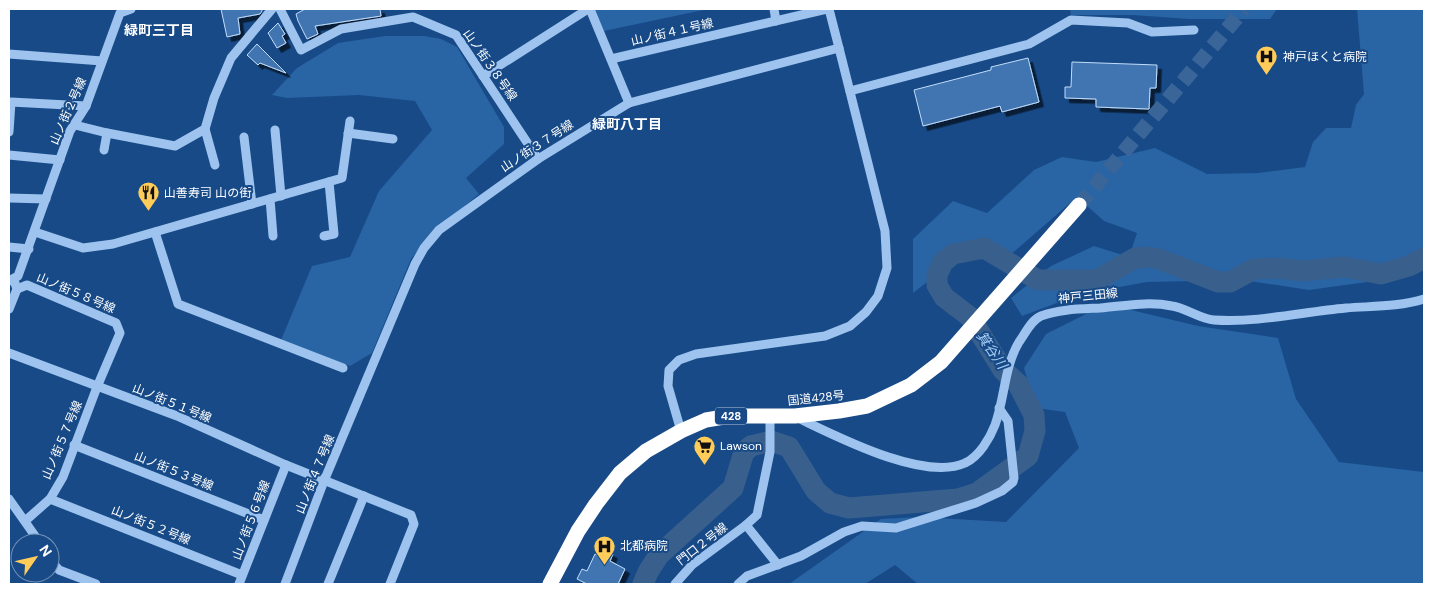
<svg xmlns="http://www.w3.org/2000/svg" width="1433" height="593" font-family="'DM Sans','Noto Sans JP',sans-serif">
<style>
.green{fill:#2964a5}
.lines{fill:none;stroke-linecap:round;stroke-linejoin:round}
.river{stroke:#39608d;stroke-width:21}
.building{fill:#3f74b1;stroke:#c2ddfa;filter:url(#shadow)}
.highway-tunnel{stroke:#3a6599;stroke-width:15;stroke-dasharray:15 8;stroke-linecap:butt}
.minor{stroke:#9dc3ee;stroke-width:9}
.highway{stroke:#fff;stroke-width:15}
.labels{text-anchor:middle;stroke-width:4;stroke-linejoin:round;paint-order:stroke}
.shield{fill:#174a87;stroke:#b9c9db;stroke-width:1}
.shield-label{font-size:11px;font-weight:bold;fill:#fff}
.street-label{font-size:12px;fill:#fff;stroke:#174a87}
.poi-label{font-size:12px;fill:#fff;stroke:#174a87;text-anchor:start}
.neighbourhood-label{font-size:14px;font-weight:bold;fill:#fff;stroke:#174a87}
.water-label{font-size:14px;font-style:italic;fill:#a8cdf5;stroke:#174a87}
</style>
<defs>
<filter id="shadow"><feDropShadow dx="4.5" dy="4.5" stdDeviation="0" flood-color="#0009"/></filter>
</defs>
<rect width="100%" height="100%" fill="#174a87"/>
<g class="green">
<path d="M595,9H708L604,31Z"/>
<path d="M1070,9H1277L1270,19H1189L1133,15H1071Z"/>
<path d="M1357,9H1424V251L1382,280L1309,290L1243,280L1147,282L1081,294L1022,316L1011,298L1051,266L1094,246L1129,257L1137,233L1104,221L1077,197L1001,263L976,244L913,293V239L953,201L987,213L1034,170L1062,157L1096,162L1155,148L1207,174L1258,173L1305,167L1313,142L1326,128H1351L1356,105L1364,94Z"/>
<path d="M385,36H424L441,39L457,47L504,127V144L466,178L479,194L431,234L411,259L372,353L350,366L281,340L312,266L350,257L379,191L432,130L415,101L359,95L287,98L272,95L297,68L338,43Z"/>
<path d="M1106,304L1198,326L1278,338L1296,399L1339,462L1424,472V584H918L895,565L865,584H789L881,519L921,517L1006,522L1079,448L1065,412L1035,408L1024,368L1046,334Z"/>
</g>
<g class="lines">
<path class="river" d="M643,584L648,572L659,555L733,488L744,452L751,446L771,441L789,447L816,491L830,503L849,508L958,499L977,493L1028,456L1035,431L1034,415L1018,384L1003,370L970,317L944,297L937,285V275L943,262L953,254L984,248L1038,280H1097L1135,258L1148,257L1159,259L1218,282H1230L1254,269L1278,268L1302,271L1344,267L1381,274L1409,266L1424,258"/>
</g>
<g class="building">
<path d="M221,9H262V11L260,14L238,18L240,34L227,37Z"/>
<path d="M305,9H380L381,16L315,26L318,34L307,39L298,21L296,14Z"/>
<path d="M278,23L285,34L282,36L286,43L277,48L268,33Z"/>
<path d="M257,44L286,73L260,63L258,65L247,55Z"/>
<path d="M1028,58L1039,102L1002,112L1000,106L923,126L914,90L991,70V67Z"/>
<path d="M1072,62L1157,65L1156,88H1150L1149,109L1096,107V99L1065,98V87H1071Z"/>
<path d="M600,548L613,554L610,561L625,569L618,584H587L577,579L582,569L587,571L595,554L597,555Z"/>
</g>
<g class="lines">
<path class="highway-tunnel" d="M1079,205L1244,9"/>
<g class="minor">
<path d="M280,9L301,50L341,29L413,17L456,35L538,159"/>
<path d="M590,9L629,103"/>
<path d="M774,9L776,21"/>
<path d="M829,9L839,48"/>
<path d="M9,54L102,61"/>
<path d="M611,59L827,9"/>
<path d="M483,76L588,9"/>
<path d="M850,91L1029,44L1071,20L1128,23L1152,32L1194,30"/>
<path d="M75,125L107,133L175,146L205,129L214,98L231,58L272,9"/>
<path d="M205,129L215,165"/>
<path d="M275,130L281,196"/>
<path d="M9,132L11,102L86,106"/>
<path d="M348,133L393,139"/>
<path d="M244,137L252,204"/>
<path d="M104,150L107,133"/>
<path d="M9,155L60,160"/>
<path d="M9,198L46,199"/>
<path d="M270,199L273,236"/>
<path d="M35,232L83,248L113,244L342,178L350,121"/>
<path d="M155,232L178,304L343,368"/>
<path d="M324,236L334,234L329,182"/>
<path d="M9,247L29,249"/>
<path d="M9,281L18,276L70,131L86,106L120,13L131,9"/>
<path d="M17,289L27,285L116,323L120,333L97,387L63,477L50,499L25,521"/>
<path d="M9,309L17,289L15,283"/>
<path d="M9,353L177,416L286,465L411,515L414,524L390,584"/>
<path d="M770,416V452L757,515L746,525L778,565"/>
<path d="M798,418C836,436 924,482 965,463C979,457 990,438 995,425C1005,398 1004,367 1019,342C1025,334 1031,320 1041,316C1060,309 1080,309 1100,308C1124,306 1148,301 1172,306C1186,308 1200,319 1214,320C1258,323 1302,312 1346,308C1372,306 1399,307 1424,299"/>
<path d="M74,445L264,520"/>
<path d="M9,499L40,543"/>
<path d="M50,499L242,575"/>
<path d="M50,559L59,570L96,584"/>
<path d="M239,584L286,465"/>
<path d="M285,584L324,481L415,264L424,248L439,230L538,159L629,103L839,48L885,231L887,268L878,296L866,312L850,326L825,336L696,354L679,360L669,370L668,386L681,431"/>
<path d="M328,584L364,496"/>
<path d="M675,584L692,565L746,525"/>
<path d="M738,584L747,576L801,556L844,532L862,526L896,528L976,503L1002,491L1013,482L1014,478L1008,421L999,408"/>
</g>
<path class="highway" d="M550,584L578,531L596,504L620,473L646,451L681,431L706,420L730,416H795L839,411L867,406L911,385L941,362L1079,205"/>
</g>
<defs>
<symbol id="hospital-pin" viewBox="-11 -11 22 30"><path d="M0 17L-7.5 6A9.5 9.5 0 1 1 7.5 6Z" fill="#ffcc5a" stroke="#174a87"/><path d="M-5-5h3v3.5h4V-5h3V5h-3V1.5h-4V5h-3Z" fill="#111"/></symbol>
<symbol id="restaurant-pin" viewBox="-11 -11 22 30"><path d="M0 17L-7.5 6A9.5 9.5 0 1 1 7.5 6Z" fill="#ffcc5a" stroke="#174a87"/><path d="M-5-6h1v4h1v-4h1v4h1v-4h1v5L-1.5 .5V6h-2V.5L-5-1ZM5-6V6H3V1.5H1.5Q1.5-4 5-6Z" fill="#111"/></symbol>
<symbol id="supermarket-pin" viewBox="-11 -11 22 30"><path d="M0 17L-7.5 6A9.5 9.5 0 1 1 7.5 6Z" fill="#ffcc5a" stroke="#174a87"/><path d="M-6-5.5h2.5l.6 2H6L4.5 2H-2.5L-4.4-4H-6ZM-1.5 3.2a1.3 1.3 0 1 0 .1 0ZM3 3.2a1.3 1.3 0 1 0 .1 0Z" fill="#111"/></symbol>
</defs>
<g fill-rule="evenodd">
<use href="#hospital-pin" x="1254" y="44" width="25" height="34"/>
<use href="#restaurant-pin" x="136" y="180" width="25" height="34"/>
<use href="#supermarket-pin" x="692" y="434" width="25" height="34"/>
<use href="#hospital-pin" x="592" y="534" width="25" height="34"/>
</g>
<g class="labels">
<rect class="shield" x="715" y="407.5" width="32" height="17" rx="4"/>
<g class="shield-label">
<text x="731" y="420">428</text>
</g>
<g class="street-label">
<text transform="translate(672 32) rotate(-13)" y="4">山ノ街４１号線</text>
<text transform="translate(490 65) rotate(55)" y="4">山ノ街３８号線</text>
<text transform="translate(68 111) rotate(-66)" y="4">山ノ街２号線</text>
<text transform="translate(537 146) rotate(-33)" y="4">山ノ街３７号線</text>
<text transform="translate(76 293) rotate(23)" y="4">山ノ街５８号線</text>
<text transform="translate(1088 296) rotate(-6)" y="4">神戸三田線</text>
<text transform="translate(816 398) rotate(-6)" y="4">国道428号</text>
<text transform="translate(172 403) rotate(22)" y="4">山ノ街５１号線</text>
<text transform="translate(62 440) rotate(-67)" y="4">山ノ街５７号線</text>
<text transform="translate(174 471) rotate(22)" y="4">山ノ街５３号線</text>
<text transform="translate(315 474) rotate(-68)" y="4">山ノ街４７号線</text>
<text transform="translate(251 520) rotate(-69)" y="4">山ノ街５６号線</text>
<text transform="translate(151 525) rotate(22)" y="4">山ノ街５２号線</text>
<text transform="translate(702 544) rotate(-38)" y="4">門口２号線</text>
</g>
<g class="poi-label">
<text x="1283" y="61">神戸ほくと病院</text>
<text x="164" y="197">山善寿司 山の街</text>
<text x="720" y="450">Lawson</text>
<text x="620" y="550">北都病院</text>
</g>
<g class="neighbourhood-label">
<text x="159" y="35">緑町三丁目</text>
<text x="627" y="129">緑町八丁目</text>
</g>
<g class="water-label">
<text transform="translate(992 350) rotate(56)" y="5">箕谷川</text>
</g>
</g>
<rect width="1433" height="593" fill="none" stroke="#ffffff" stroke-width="20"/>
<g transform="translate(35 558) rotate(56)"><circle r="24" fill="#174a87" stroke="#7492b7"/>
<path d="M0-4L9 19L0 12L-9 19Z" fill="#ffcc5a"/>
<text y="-8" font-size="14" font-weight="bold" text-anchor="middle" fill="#ffffff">N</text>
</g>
</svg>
